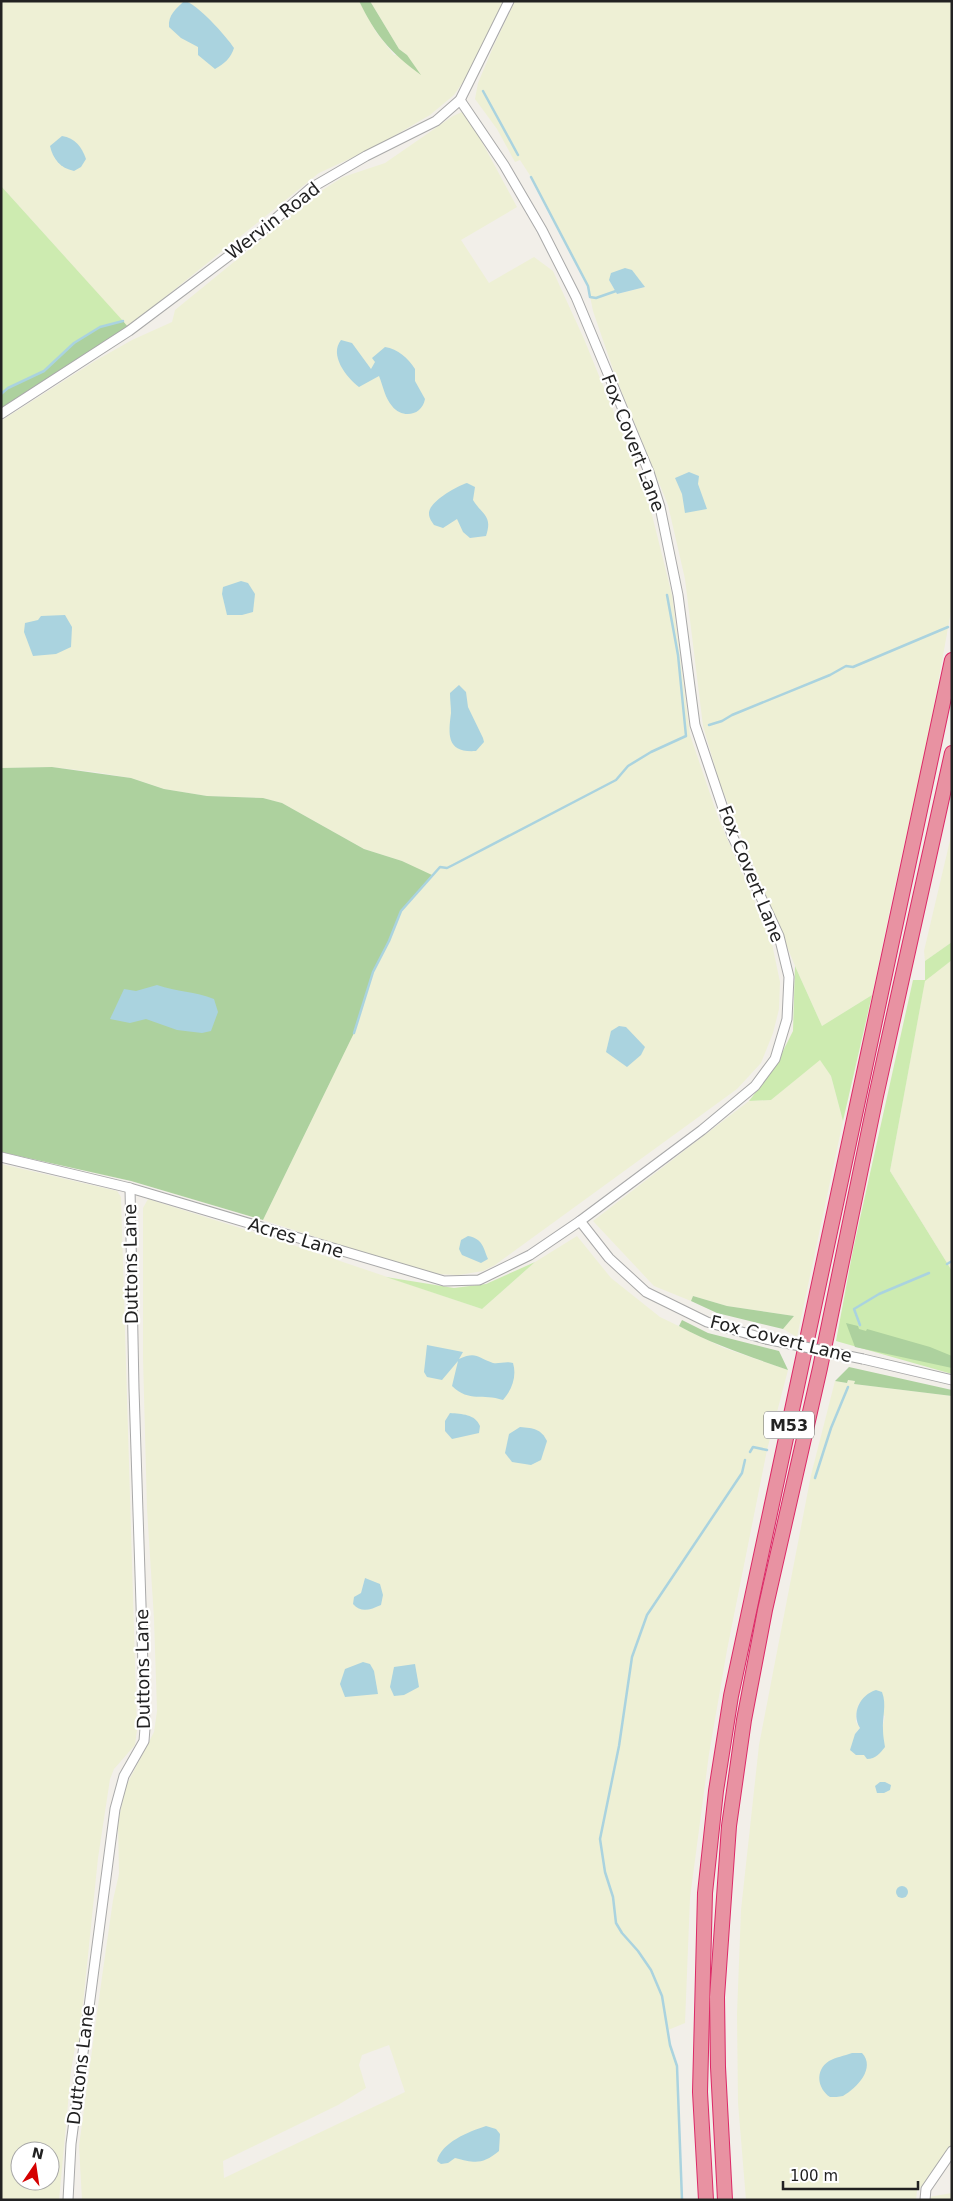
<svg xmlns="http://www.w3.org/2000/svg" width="953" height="2201" font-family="'DejaVu Sans',sans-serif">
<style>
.farmland{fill:#eef0d5;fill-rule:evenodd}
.grass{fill:#cdebb0}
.forest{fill:#add19e}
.water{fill:#aad3df}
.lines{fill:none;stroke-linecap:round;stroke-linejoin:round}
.stream{stroke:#aad3df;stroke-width:2.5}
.minor-casing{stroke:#a9a9a9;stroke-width:11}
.highway-casing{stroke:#dc2a67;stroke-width:16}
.minor{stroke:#fff;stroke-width:9}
.highway{stroke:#e892a2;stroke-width:14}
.minor-bridge-casing{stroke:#a9a9a9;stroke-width:11;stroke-linecap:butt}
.minor-bridge{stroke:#fff;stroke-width:9}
.labels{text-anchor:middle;stroke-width:4.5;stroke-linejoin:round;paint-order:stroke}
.shield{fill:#fff;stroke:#646464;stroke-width:1}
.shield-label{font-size:16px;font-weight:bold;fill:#222}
.street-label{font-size:18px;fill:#222;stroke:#fff}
</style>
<rect width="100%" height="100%" fill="#f2efe9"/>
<g class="farmland">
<path d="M1,1H359L376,32L394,55H407L399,49L370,1H505L465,79L454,95L430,115L375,147L319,173L128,327L1,186Z"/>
<path d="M515,1H952V606L926,749L895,885L872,995L822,1026L795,966L720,784L703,726L685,579L668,505L616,378L593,311L588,286L531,177L520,160L515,162L497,129L475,99L478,83L494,45ZM609,280L645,287L617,294Z"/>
<path d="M462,112L476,131L517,207L461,240L489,283L534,257L553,271L584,339L646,491L672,595L690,735L719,820L771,939L780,982L779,1009L773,1033L761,1063L737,1089L495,1265L483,1271L459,1275L435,1274L384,1259L263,1220L354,1033L373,972L389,941L401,911L431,876L402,861L364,849L282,803L263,798L207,796L164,789L131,778L95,772L52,767L1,768V421L95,361L132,340L172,322L175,310L321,191L343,177L385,163L453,116Z"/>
<path d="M952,832V942L925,961L924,951Z"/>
<path d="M952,960V1271L890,1171L925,980Z"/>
<path d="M820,1059L831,1076L843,1121L797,1337L783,1329L794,1316L727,1306L693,1296L691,1301L654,1286L593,1221L749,1101L771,1100Z"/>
<path d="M1,1164L117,1191L121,1197L137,1730L135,1745L114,1769L110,1779L98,1858L79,2043L76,2042L71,2071L59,2200H1ZM20,2151H50V2181H20Z"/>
<path d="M148,1199L272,1238L482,1309L535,1262L577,1236L611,1278L660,1317L724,1348L788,1370L767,1450L727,1650L709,1754L690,1898L685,2023L668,2030L670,2045L677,2066L682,2200H82L79,2146L102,1977L113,1900L119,1874L118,1822L126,1786L154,1732L157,1711L154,1619L147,1509L143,1358V1208ZM365,1578L369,1611L361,1593ZM389,2045L405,2092L224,2178L223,2161L338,2105L366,2088L359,2065L362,2055Z"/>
<path d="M848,1380L855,1381L854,1384L952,1396V2144L925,2183L917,2191L916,2200H746L738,2103L737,2014L741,1910L759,1745L811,1475L835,1381L847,1383ZM859,1703L885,1716L882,1729L864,1755H856L855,1734L860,1728L856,1722V1715Z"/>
<path d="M952,2193V2200H929V2197Z"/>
</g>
<g class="grass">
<path d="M1,186L123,321L100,327L74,343L44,371L8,388L1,394Z"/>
<path d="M952,942V960L925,981L890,1171L952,1271V1374L836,1341L853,1250L913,980H925V961Z"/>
<path d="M795,966L822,1026L872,995L843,1121L831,1076L820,1060L771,1100L749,1101L775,1067L793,1031Z"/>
<path d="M535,1262L482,1309L386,1277L454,1288L486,1284Z"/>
</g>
<g class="forest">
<path d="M359,1H370L399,49L407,55L421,75C390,52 376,36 359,1Z"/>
<path d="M123,321L128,327L1,412V394L8,388L44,371L74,343L100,327Z"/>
<path d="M52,767L131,778L164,789L207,796L263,798L282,803L364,849L402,861L432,875L401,911L389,941L373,972L354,1033L263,1220L131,1181L1,1152V768Z"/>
<path d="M693,1296L727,1306L794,1316L783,1329L717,1313L691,1301Z"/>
<path d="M682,1320L708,1333L779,1351L788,1370C751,1357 714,1345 679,1326Z"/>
<path d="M846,1323L858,1326L859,1329L866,1331L867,1329L930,1347L952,1356V1368L855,1347Z"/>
<path d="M849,1367L952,1390V1396L854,1384L855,1381L848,1380L847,1383L835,1381Z"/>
</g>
<g class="water">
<path d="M184,1C196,2 227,37 234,48C231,58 224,64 215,69L198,55V47L181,38L169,27C168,15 176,9 184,1Z"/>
<path d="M62,136C75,138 82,147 86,159L81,167L74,171C60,168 53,159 50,146Z"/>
<path d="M625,268L632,270L645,287L617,294L609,280L611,273Z"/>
<path d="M341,340L352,343L371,369L375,362L372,358L385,347C398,349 408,358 415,369V381L425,399C422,416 402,419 392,406C385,398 383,386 379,376L359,387C346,377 329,355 341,340Z"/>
<path d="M689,472L699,476L698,484L707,509L685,513L682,494L675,478Z"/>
<path d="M467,483L475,487L473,500C482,515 493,515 486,536L470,538L463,532L457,519L443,528L434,525C432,522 429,518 429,514C428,502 457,486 467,483Z"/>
<path d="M241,581L248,583L255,594L253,612L242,615H227L222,594L223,587Z"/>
<path d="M65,615L72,627L71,647L56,654L33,656L24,632L25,623L38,620L41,616Z"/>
<path d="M459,685L466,692L468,707L483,738L484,742L476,751C447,753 448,736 451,713C451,707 450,700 450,693Z"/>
<path d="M157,985C177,992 195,991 214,999L218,1012L211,1031L202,1033L177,1030L146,1019L130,1023L110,1019L124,989L136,991Z"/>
<path d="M619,1026L626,1027L645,1047L641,1055L627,1067L606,1052L611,1031Z"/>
<path d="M468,1236C483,1239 483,1247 488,1259L481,1263L462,1255L459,1249L461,1240Z"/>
<path d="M427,1345L463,1352L459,1359C477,1351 477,1358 493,1363C499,1364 506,1361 513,1363C517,1376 512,1390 503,1400C482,1393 470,1403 452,1386L458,1361L442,1380L427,1377L424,1372Z"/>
<path d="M450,1413C462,1414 475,1414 480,1426L479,1433L452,1439L445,1431V1421Z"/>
<path d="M520,1427C534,1428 541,1429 547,1441L541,1460L531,1465L512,1462L505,1453L509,1434Z"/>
<path d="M365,1578L380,1584L383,1595L381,1605C370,1610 361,1613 353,1604L354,1597L361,1593Z"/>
<path d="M363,1662L370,1664L374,1671L378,1694L345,1697L340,1684L345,1669Z"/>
<path d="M415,1664L419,1687L404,1695L394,1696L390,1687L394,1667Z"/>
<path d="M876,1690L882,1692C887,1705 882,1717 883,1730C883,1735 884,1741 885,1747C880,1753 876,1759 867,1759L864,1755H856L850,1750L855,1734L860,1728C851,1713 860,1695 876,1690Z"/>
<path d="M880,1782H885L891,1785L890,1790L884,1793H877L875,1786Z"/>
<circle cx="902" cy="1892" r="6"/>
<path d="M852,2053H862C876,2068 857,2088 843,2096C839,2097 834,2097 830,2097C818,2089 814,2071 829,2061C836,2057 844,2056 852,2053Z"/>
<path d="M486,2126L496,2129L500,2134L499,2151C482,2165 475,2163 455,2158L448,2163L441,2164L437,2161C442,2142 468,2132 486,2126Z"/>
</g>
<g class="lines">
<g class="stream">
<path d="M483,91L518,155"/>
<path d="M531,177L588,286L590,297L596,298L616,291"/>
<path d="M1,394L8,388L44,371L74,343L100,327L123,321"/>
<path d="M709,725L722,721L732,715L830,675L846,666L853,667L948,627"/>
<path d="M354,1033L373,972L389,941L401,911L440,867L447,868L453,865L616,780L628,766L651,752L686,736L678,655L667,595"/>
<path d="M947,1264L952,1261"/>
<path d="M860,1325L854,1309L879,1294L929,1273"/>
<path d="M750,1452L753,1447L767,1450"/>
<path d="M815,1478L831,1428L848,1387"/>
<path d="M682,2200L677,2066L670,2045L662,1996L651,1970L638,1951L622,1933L616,1923L613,1897L605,1872L600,1839L619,1746L632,1657L647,1615L742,1473L745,1460"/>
</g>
<defs>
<g id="minor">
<path d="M1,414L129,331L258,234L311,188L366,156L436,121L460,100L509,1"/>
<path d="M1,1157L130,1188L444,1281L479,1280L530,1255L580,1221L702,1130L755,1086L775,1059L787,1019L789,977L779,936L732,835L695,725L678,595L660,507L649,472L576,297L542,230L504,165L460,100"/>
<path d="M580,1221L609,1258L646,1292L707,1322L766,1339"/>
<path d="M863,1359L952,1380"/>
<path d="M68,2200L71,2144L115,1809L124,1776L144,1741L145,1728L134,1389L130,1188"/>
<path d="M925,2200L926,2189L952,2151"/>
</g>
<g id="highway">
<path d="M706,2200L700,2092L705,1893L716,1791L731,1696L952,660"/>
<path d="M725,2200L718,2067L717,1997L729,1826L744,1720L765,1610L820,1368L876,1096L952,753"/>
</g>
</defs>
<use href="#minor" class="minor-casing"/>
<use href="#highway" class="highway-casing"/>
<use href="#minor" class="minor"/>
<use href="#highway" class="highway"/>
<defs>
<path id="minor-bridge" d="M766,1339L863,1359"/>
</defs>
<use href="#minor-bridge" class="minor-bridge-casing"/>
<use href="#minor-bridge" class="minor-bridge"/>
</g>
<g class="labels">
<rect class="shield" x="764" y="1411.5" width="50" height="27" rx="4"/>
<g class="shield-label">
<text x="789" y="1431">M53</text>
</g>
<g class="street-label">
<text transform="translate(273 221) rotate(-38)" y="6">Wervin Road</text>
<text transform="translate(633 443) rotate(69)" y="6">Fox Covert Lane</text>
<text transform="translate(751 874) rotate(68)" y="6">Fox Covert Lane</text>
<text transform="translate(296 1238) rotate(17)" y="6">Acres Lane</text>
<text transform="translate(131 1264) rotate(-91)" y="6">Duttons Lane</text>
<text transform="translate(781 1339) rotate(14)" y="6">Fox Covert Lane</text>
<text transform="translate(143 1669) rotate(-91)" y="6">Duttons Lane</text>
<text transform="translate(81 2065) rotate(-83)" y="6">Duttons Lane</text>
</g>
</g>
<rect width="953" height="2201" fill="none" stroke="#222222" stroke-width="5"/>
<g transform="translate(35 2166) rotate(13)"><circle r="24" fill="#ffffff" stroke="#a7a7a7"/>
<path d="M0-4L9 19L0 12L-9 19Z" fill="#d40000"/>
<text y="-8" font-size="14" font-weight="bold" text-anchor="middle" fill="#222222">N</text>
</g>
<path d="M783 2181v8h135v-8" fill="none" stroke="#222222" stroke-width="2.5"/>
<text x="790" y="2181" font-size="15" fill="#222222" stroke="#ffffff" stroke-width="4" paint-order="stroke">100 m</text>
</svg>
